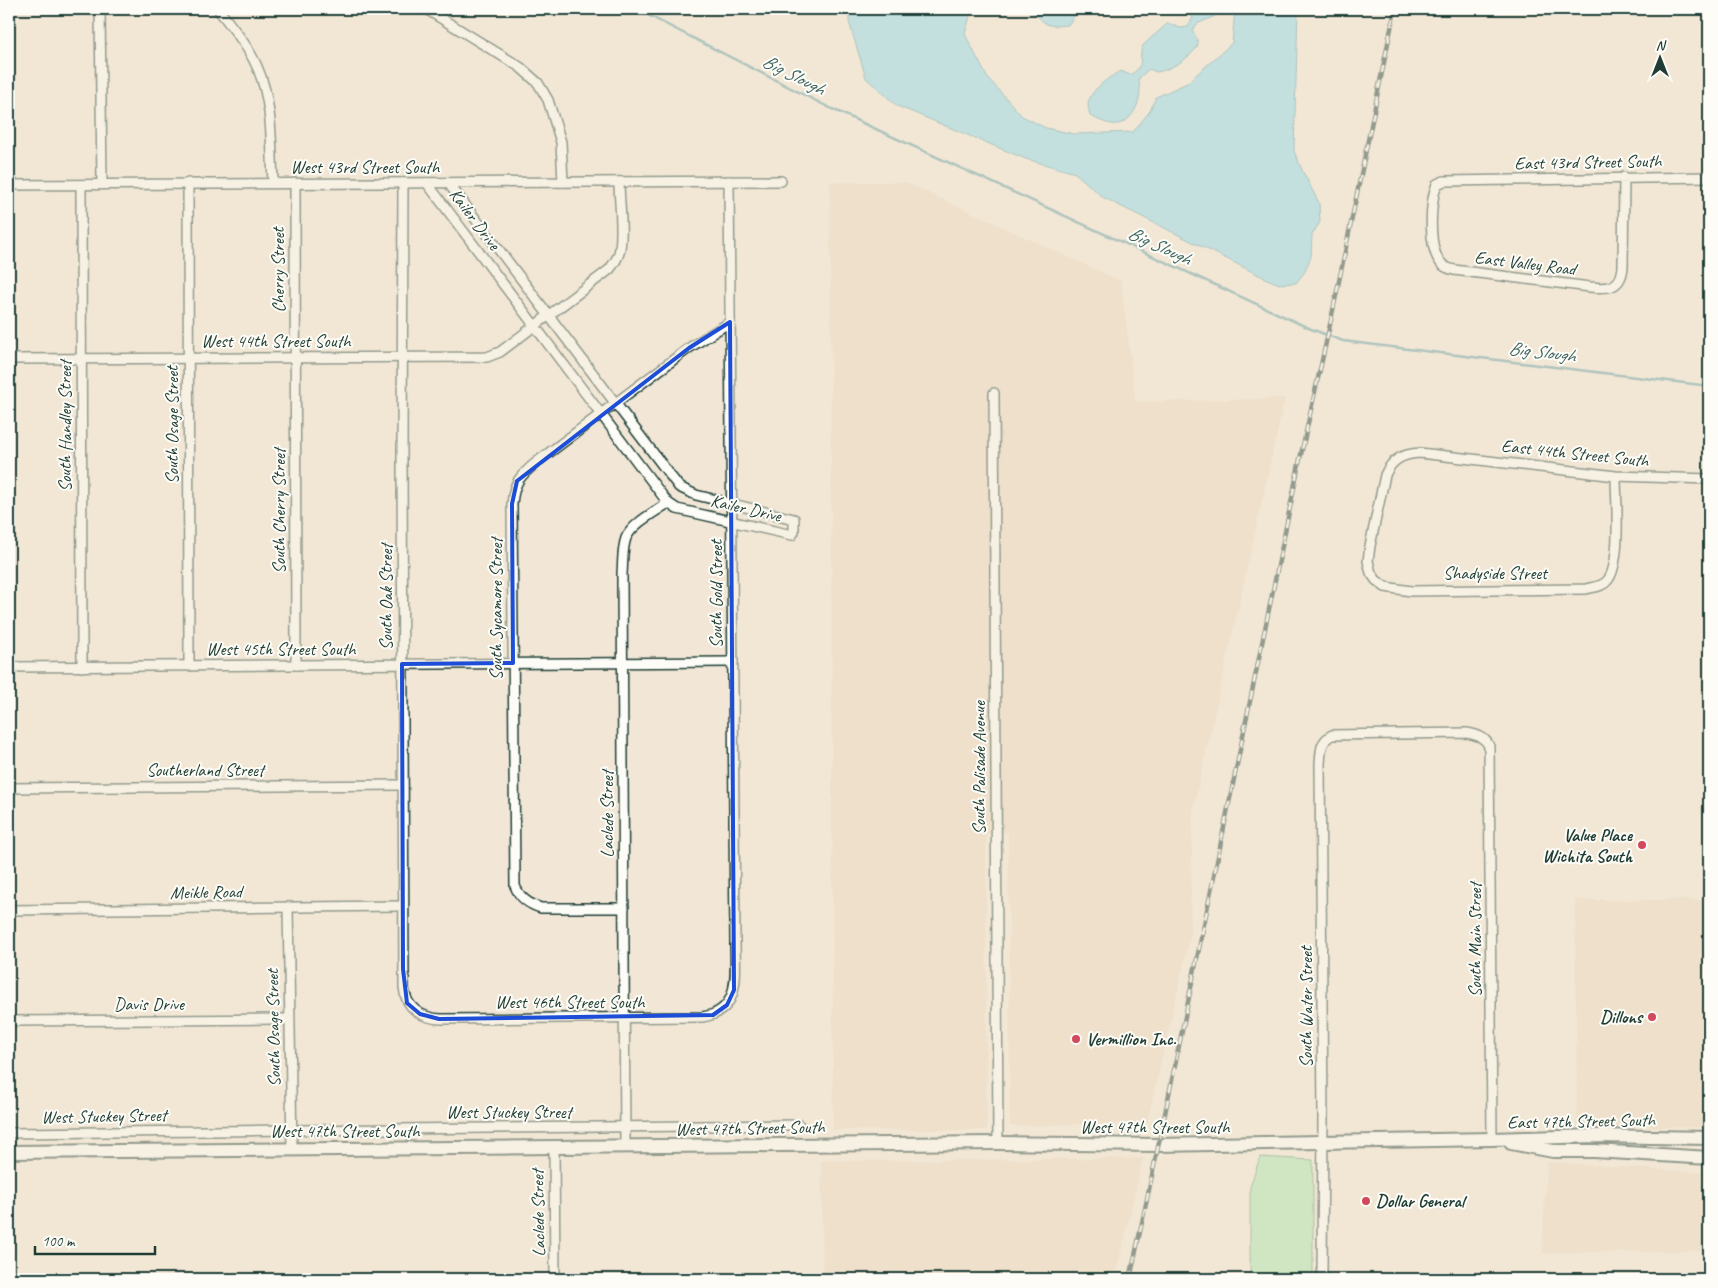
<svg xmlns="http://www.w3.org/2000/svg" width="1718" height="1288" font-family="Caveat,sans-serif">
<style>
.built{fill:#ead8bf}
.green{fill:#a6e2a8;stroke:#62906e}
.water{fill:#89d6e8;stroke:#5f99a0}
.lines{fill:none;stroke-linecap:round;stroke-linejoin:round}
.stream{stroke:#5f99a0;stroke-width:2.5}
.street-casing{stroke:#1f3d34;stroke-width:12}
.secondary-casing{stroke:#1f3d34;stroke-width:16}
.street{stroke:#fdfcf7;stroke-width:9}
.secondary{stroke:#fdfcf7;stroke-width:12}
.rail-casing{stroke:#1f3d34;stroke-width:4.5}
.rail{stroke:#fdfcf7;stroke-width:2.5;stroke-dasharray:8;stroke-linecap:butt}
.marked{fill:none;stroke:#1d4ed8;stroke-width:4;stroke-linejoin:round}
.poi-dot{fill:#d1495b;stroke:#fdfcf7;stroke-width:2}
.labels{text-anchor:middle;stroke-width:4;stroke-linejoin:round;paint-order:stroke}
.street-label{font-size:18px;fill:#1f3d34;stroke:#fdfcf7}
.poi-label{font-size:18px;font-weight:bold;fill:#1f3d34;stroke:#fdfcf7;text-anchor:end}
.water-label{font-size:19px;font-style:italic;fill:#3a6361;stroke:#fdfcf7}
</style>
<rect width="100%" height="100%" fill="#f2e7d6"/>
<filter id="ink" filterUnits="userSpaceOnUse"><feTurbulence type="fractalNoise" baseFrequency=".02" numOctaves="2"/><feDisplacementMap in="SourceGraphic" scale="10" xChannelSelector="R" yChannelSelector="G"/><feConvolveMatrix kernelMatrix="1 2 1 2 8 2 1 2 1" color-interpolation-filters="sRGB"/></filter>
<g filter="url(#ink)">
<g class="built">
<path d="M830,182H905L1121,281L1136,402L1285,398L1193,811L1190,937L1147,1123L1010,1126L1008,832L986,834L987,1130H833Z"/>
<path d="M1575,900H1709V1127H1577Z"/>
<path d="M1143,1158L1115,1279H823L821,1161Z"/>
<path d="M1547,1162L1709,1173V1251L1542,1253Z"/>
</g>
<path class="green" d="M1260,1157L1313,1160V1279H1250V1187Z"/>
<g class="water">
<path d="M849,9H972L965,34L987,77L1022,116L1046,128L1074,134L1133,132L1150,111L1156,97L1187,83L1232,43L1235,9H1298L1294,151L1302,170L1319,203L1320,222L1312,235L1311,257L1304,273L1296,283L1279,284L1267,279L1104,198L1075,173L1026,159L897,106L866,78L849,22Z"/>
<path d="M1030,9H1072L1074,17L1068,25C1043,28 1046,23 1030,9Z"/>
<path d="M1186,9H1217L1215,16L1197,24L1192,30C1194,34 1198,39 1198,44C1196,55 1167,72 1156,72C1156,72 1149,69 1149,69L1139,78C1139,83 1140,86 1140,91C1140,97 1138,104 1135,110C1123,131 1109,125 1090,116C1089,112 1088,107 1088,104C1089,91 1110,76 1121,71L1130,75C1146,65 1138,61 1142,47C1143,44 1163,28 1168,23L1180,28L1188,27L1193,17Z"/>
</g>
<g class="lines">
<path class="stream" d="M636,9L830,108L1311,329L1343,341L1709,386"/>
<defs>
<g id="street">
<path d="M100,9L102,184"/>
<path d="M218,9C232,27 249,47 258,69C273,104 271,145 273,183"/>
<path d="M426,9L520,67L538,83L548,100L561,142L563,182"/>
<path d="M1624,177L1623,267C1621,288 1609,289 1590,287L1454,270C1451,269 1446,268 1443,265C1427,252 1430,201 1437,184L1444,181L1709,177"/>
<path d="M188,183L189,666"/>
<path d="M295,183L296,665"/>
<path d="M403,183L402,458L404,988C406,1008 421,1018 441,1019L702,1017C742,1012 735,973 735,942L729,181"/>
<path d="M427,183L668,503L677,509L792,535L794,532V519L696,495L679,487L449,184"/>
<path d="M9,185L781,181"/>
<path d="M81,185L82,667"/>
<path d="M9,359L487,357L500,352L609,270C613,265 617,260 619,253C624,235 619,201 619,182"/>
<path d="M994,393L998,1143"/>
<path d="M1616,476C1616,499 1622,565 1607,581C1602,587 1593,587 1586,589L1411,591L1385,587L1376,580L1371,573L1368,561L1370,546L1385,475C1392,459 1403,454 1420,453L1616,476L1709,479"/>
<path d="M9,667L733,662"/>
<path d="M9,788L402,785"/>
<path d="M288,907L292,1149"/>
<path d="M624,908H541C528,904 520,898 515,886L512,504C514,481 520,476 538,461L689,348L730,322"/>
<path d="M9,910L403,906"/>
<path d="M9,1021L289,1019"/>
<path d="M9,1133L799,1125"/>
<path d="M625,1146L622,574C623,562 622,549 626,538C633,523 655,512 668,503"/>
<path d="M554,1147L555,1279"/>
<path d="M1322,1279L1323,1117L1320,764C1321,752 1320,741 1332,735L1467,733C1477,735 1485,737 1489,746L1492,1139"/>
</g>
<g id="secondary">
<path d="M1511,1143L1553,1151H1595L1709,1158"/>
<path d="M9,1152L998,1143L1159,1145L1492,1139L1595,1136L1709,1138"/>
</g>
</defs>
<use href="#street" class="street-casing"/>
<use href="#secondary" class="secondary-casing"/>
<use href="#street" class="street"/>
<use href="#secondary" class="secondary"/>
<defs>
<path id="rail" d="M1130,1279L1161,1133L1300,459L1331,320L1395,9"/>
</defs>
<use href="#rail" class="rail-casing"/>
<use href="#rail" class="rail"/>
</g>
</g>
<path d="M0 0H1718V1288H0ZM730,322L734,990L727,1005L713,1015L439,1019L420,1014L407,1003L403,969L402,664L513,663L512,504L517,481L689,348Z" fill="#f2e7d6" fill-opacity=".55" fill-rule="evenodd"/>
<path class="marked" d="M730,322L734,990L727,1005L713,1015L439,1019L420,1014L407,1003L403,969L402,664L513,663L512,504L517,481L689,348Z"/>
<g class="poi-dot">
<circle cx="1642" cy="845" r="5"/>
<circle cx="1652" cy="1017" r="5"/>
<circle cx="1076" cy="1039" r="5"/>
<circle cx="1366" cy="1201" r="5"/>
</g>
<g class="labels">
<g class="street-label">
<text transform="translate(1588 162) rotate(-1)" y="6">East 43rd Street South</text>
<text x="365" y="173">West 43rd Street South</text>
<text transform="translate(475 219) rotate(53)" y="6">Kailer Drive</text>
<text transform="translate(1525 263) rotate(7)" y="6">East Valley Road</text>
<text transform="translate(278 270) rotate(-90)" y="6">Cherry Street</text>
<text x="276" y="347">West 44th Street South</text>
<text transform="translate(172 425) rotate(-90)" y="6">South Osage Street</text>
<text transform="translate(65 426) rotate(-90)" y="6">South Handley Street</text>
<text transform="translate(1575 453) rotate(6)" y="6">East 44th Street South</text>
<text transform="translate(746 508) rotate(13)" y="6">Kailer Drive</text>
<text transform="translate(279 511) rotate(-90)" y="6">South Cherry Street</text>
<text x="1495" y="579">Shadyside Street</text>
<text transform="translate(716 594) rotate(-90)" y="6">South Gold Street</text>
<text transform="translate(386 597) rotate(-90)" y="6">South Oak Street</text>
<text transform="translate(496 609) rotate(-90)" y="6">South Sycamore Street</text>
<text x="281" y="655">West 45th Street South</text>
<text transform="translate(979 768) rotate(-90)" y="6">South Palisade Avenue</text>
<text x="205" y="776">Southerland Street</text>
<text transform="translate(607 814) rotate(-90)" y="6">Laclede Street</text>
<text transform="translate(206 892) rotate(-1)" y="6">Meikle Road</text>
<text transform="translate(1475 940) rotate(-90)" y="6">South Main Street</text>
<text x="570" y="1008">West 46th Street South</text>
<text x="149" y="1010">Davis Drive</text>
<text transform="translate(1306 1007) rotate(-90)" y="6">South Water Street</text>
<text transform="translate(273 1028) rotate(-91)" y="6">South Osage Street</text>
<text x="509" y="1118">West Stuckey Street</text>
<text transform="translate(104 1116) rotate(-1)" y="6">West Stuckey Street</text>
<text transform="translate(1581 1121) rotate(-1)" y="6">East 47th Street South</text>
<text x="1155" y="1133">West 47th Street South</text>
<text transform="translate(750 1128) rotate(-1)" y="6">West 47th Street South</text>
<text x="345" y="1137">West 47th Street South</text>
<text transform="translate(538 1213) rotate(-91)" y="6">Laclede Street</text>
</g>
<g class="poi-label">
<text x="1632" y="841">Value Place<tspan x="1632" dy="21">Wichita South</tspan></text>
<text x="1642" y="1023">Dillons</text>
<text x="1086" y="1045" text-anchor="start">Vermillion Inc.</text>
<text x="1376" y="1207" text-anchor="start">Dollar General</text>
</g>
<g class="water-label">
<text transform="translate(794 74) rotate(27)" y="7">Big Slough</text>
<text transform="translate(1160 245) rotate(25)" y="7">Big Slough</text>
<text transform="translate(1542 351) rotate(7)" y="7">Big Slough</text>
</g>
</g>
<rect width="1718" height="1288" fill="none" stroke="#fdfcf7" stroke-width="30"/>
<rect x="15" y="15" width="1688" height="1258" fill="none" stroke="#1f3d34" stroke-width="2" filter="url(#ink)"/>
<g transform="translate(1660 58)" stroke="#fdfcf7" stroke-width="4" paint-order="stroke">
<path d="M0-4L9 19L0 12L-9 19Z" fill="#1f3d34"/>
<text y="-8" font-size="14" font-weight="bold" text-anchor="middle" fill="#1f3d34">N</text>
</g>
<path d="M35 1246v8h120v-8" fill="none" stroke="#1f3d34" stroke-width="2.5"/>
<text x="42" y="1246" font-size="15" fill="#1f3d34" stroke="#fdfcf7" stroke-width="4" paint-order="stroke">100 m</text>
</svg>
